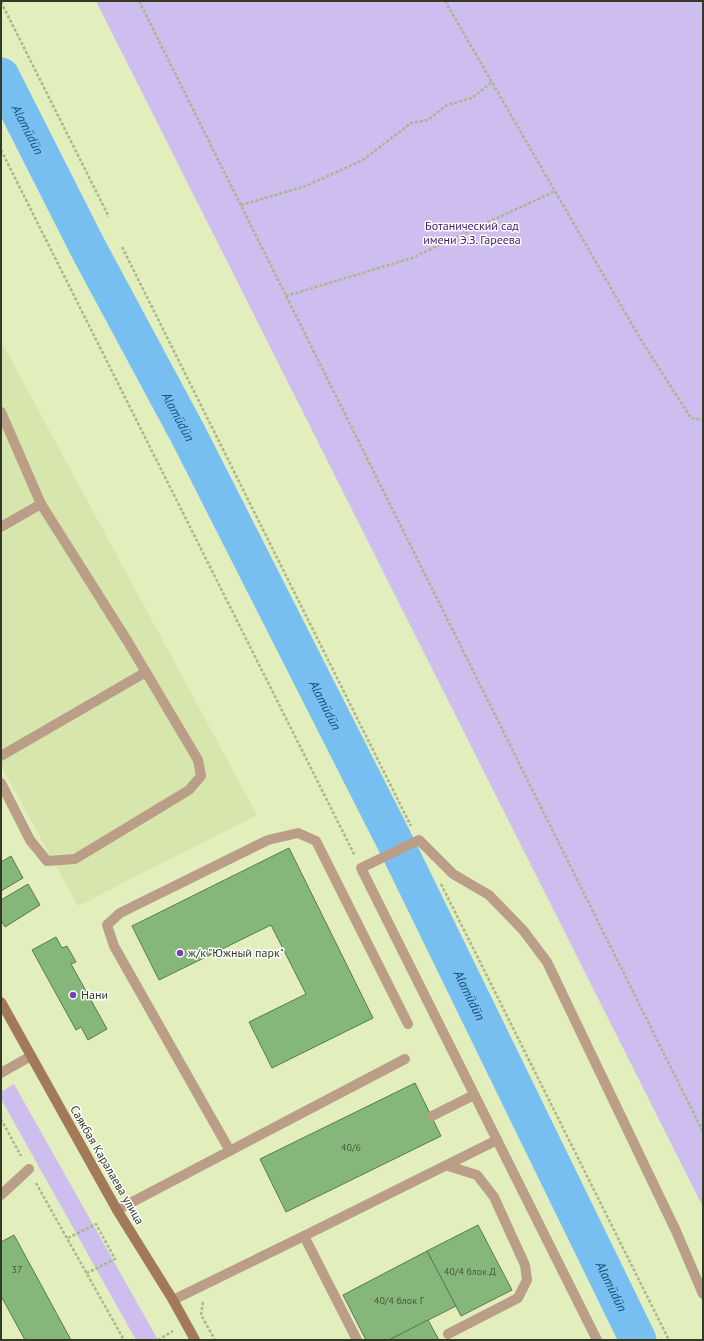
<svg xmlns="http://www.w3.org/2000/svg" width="704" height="1341" font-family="'PT Sans',sans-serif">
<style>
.built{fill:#d7e6ac}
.green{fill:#cebdef}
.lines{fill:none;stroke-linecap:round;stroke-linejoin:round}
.river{stroke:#77bff0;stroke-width:37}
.building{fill:#86b77a;stroke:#5a7853}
.path{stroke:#abb68d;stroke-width:2.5;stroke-dasharray:3 2;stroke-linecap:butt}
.lane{stroke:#ba9e88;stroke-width:10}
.street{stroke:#ba9e88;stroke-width:10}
.secondary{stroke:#a27959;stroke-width:10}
.poi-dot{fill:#7642ba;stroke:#fff;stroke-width:1.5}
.labels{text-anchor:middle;stroke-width:3;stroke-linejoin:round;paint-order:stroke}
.number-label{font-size:10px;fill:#48583a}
.park-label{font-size:12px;fill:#401c6c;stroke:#fff}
.poi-label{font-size:12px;fill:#343925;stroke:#fff;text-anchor:start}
.street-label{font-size:12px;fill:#343925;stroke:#fff}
.water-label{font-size:13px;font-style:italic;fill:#184f6f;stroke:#fff}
</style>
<rect width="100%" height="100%" fill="#e2efbd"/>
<path class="built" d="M1,341L257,815L78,906L1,766Z"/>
<g class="green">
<path d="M96,1H703V1207Z"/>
<path d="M14,1084L158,1340H136L1,1099V1092Z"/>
</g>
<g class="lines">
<path class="river" id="s1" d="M1,76L88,248L189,436L399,850L638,1340"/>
</g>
<g class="building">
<path d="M289,848L373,1018L272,1068L249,1022L306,994L271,925L159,980L132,926Z"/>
<path d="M11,856L23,878L1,891V862Z"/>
<path d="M28,884L40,905L5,927L1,920V900Z"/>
<path d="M56,937L62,948L67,946L76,962L71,964L107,1029L88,1040L81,1027L76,1030L32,950Z"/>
<path d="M415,1083L441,1136L286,1212L260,1159Z"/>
<path d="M478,1225L512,1290L461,1316L427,1251Z"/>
<path d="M14,1235L71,1340H25L1,1296V1242Z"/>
<path d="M427,1251L456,1306L389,1340H366L343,1295Z"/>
<path d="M428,1320L439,1340H389Z"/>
</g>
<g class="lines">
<g class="path">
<path d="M139,1L703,1132"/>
<path d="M445,1L641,340L691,418L703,420"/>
<path d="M1,2L109,217"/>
<path d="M1,150L355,856"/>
<path d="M241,205L306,186L363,160L411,123L428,120L447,105L472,98L492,82"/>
<path d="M122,247L411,826"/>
<path d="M286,296L412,258L555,191"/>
<path d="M441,884L669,1340"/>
<path d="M1,1119L21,1156"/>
<path d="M36,1183L124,1340"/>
<path d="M68,1238L96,1224L115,1259L87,1273"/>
<path d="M203,1302L201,1315L215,1340"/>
<path d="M158,1340L173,1331"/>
</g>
<g class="lane">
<path d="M1,412L41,504L128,642L198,760L201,776L189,790L75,859L47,861L30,840L1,783"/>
<path d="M1,527L41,504"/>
<path d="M1,756L146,672"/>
<path d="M432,1116L474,1095"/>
<path d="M230,1151L114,946L107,925L120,913L268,840L298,833L316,841L408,1024"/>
<path d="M1,1195L29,1169"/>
<path d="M117,1210L405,1059"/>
<path d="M304,1236L357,1340"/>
<path d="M173,1300L304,1236L497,1140"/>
<path d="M448,1334L518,1298L527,1280L525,1265L494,1197L477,1175L448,1166"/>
</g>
<g class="street">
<path d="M1,1073L31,1056"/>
<path d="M597,1340L361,868L419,840L453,874L489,895L523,930L547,962L676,1231L703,1294"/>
</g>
<path class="secondary" d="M1,1002L117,1210L173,1300L195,1340"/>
</g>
<g class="poi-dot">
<circle cx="180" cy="953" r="4"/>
<circle cx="73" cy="995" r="4"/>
</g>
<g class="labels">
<g class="number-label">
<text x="351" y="1151">40/6</text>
<text x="17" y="1273">37</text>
<text x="470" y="1275">40/4 блок Д</text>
<text x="399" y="1304">40/4 блок Г</text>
</g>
<g class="park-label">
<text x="472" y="230">Ботанический сад<tspan x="472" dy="14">имени Э.З. Гареева</tspan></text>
</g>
<g class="poi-label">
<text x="188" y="957">ж/к "Южный парк"</text>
<text x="81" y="999">Нани</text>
</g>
<g class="street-label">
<text transform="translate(107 1165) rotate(60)" y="4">Саякбая Каралаева улица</text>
</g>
<g class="water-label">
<text dy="5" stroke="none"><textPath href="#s1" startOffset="60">Alamüdün</textPath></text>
<text dy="5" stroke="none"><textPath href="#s1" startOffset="384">Alamüdün</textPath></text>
<text dy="5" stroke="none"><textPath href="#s1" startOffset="708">Alamüdün</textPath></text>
<text dy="5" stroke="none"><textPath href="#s1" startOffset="1032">Alamüdün</textPath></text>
<text dy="5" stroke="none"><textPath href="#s1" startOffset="1356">Alamüdün</textPath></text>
</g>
</g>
<rect width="704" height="1341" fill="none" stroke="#343925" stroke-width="4"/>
</svg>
